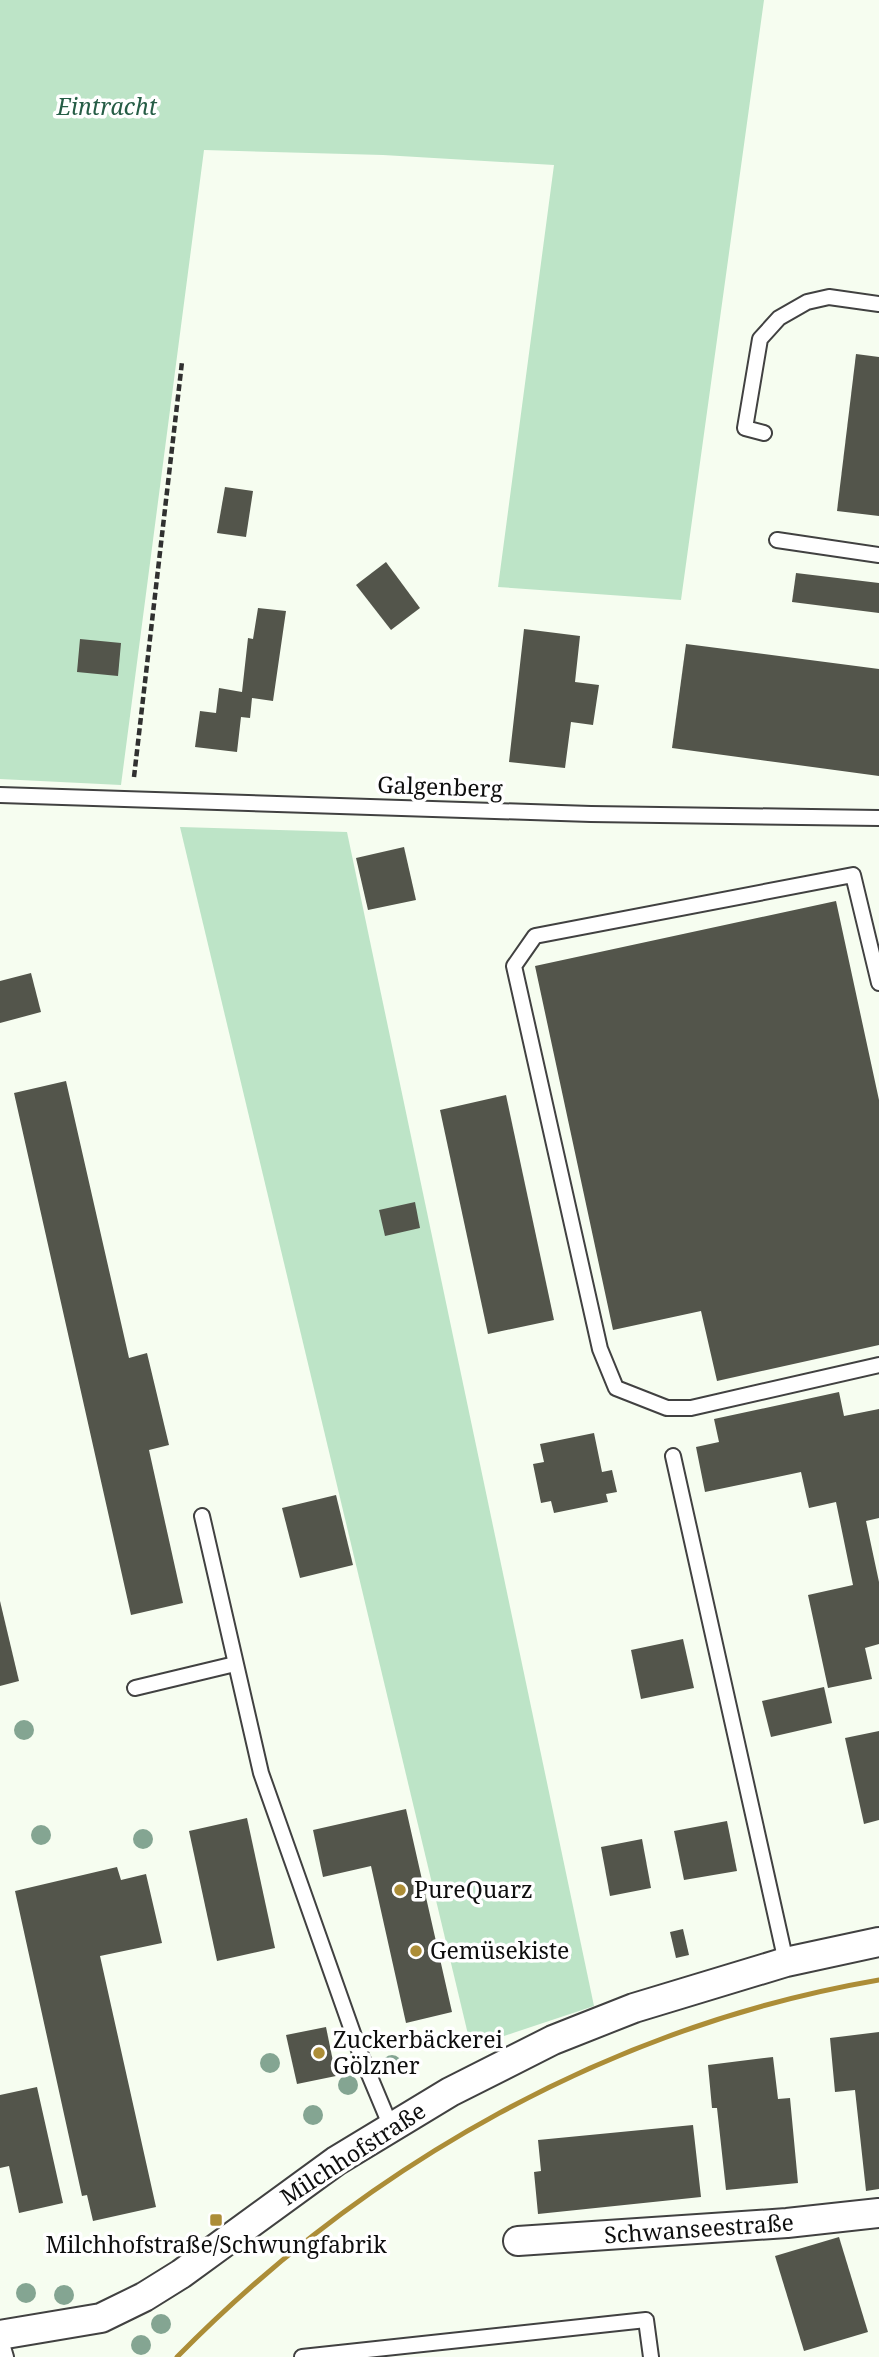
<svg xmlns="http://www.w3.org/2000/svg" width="879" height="2357" font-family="'Noto Serif',serif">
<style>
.green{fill:#bde4c7}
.building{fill:#53554b}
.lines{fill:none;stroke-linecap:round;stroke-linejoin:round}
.service-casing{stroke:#414141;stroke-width:18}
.minor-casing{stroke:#414141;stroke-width:32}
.path{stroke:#303030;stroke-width:4.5;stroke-dasharray:7 3.5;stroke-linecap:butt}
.service{stroke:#fff;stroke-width:14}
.minor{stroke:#fff;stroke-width:28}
.rail{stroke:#ac8d37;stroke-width:5}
.tree{fill:#84a592}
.poi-dot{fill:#ac8d37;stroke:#fff;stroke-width:2.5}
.labels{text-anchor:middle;stroke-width:7;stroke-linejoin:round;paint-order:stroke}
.park-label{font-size:23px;font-style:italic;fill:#265d46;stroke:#fff}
.street-label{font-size:23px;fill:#0e0e0e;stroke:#fff}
.poi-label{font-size:23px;fill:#0e0e0e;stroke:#fff;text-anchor:start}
</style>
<rect width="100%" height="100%" fill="#f6fdf0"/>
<g class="green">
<path d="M0,0H764L681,600L498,587L554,165L383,155L204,150L121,785L0,779Z"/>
<path d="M180,827L347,832L594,2006L471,2047Z"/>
</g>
<g class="building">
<path d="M856,354L879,357V516L837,511Z"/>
<path d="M225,487L253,491L246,537L217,533Z"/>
<path d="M386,562L420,608L391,630L356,585Z"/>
<path d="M796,573L879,583V613L792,602Z"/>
<path d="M258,608L286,611L273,701L252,698L250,718L241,717L237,752L195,747L200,711L216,713L219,688L242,692L248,638L253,639Z"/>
<path d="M524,629L580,636L575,682L599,685L593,725L571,722L565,768L509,762Z"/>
<path d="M80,639L121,643L118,676L77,672Z"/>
<path d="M686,644L879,669V776L672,748Z"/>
<path d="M404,847L416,900L368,910L356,858Z"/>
<path d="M836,901L879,1100V1345L717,1381L701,1311L613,1330L535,966Z"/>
<path d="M31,973L41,1012L0,1023V981Z"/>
<path d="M66,1081L129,1358L147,1353L169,1445L149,1450L183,1603L131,1615L14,1093Z"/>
<path d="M506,1095L554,1320L488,1334L440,1110Z"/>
<path d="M415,1202L420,1228L385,1236L379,1210Z"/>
<path d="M839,1392L844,1416L879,1409V1518L866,1521L879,1582V1644L865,1648L872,1679L828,1688L808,1595L853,1585L836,1502L809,1508L801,1472L705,1492L696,1447L719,1442L714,1419Z"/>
<path d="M594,1433L602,1472L612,1470L617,1492L606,1494L608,1502L554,1513L551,1501L541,1503L533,1464L544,1462L540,1444Z"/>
<path d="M336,1495L353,1565L300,1578L282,1508Z"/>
<path d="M0,1601L19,1681L0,1686Z"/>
<path d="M683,1639L694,1688L641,1699L631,1650Z"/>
<path d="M824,1687L832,1723L771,1737L762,1701Z"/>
<path d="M879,1731V1820L864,1824L845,1738Z"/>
<path d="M406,1809L452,2012L406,2023L371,1866L323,1877L313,1830Z"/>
<path d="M247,1818L275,1948L217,1961L189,1831Z"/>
<path d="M727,1821L737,1871L684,1880L674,1831Z"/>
<path d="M642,1839L651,1888L610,1896L601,1847Z"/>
<path d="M117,1867L121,1880L146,1874L162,1943L100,1956L156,2207L93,2221L87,2195L82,2196L15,1891Z"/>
<path d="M683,1929L689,1955L676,1958L670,1932Z"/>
<path d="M326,2027L336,2076L297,2084L286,2035Z"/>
<path d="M879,2032V2189L866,2191L855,2090L835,2092L830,2038Z"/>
<path d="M773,2057L778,2099L790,2098L798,2183L726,2190L717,2108H712L708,2065Z"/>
<path d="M37,2087L63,2203L19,2213L9,2166L0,2168V2095Z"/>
<path d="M693,2125L701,2197L538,2214L534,2172L541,2171L538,2140Z"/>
<path d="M839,2237L868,2332L804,2351L775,2256Z"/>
</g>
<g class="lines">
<defs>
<g id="service">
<path d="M764,433L745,428L760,339L779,318L807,302L829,297L879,304"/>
<path d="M777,540L879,555"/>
<path d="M0,795L591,814L879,818"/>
<path d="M879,983L853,875L535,936L514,966L600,1349L616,1388L667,1408H691L879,1365"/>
<path d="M673,1456L786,1962"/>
<path d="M202,1516L261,1773L360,2053L391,2127"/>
<path d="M135,1688L235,1664"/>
<path d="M0,2337L6,2357"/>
<path d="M302,2357L646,2320L651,2357"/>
</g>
<g id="minor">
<path d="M518,2241L787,2223L879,2213"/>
<path d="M0,2335L101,2318L144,2297L181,2274L336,2161L450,2092L553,2040L634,2008L786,1962L879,1942"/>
</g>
</defs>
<use href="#service" class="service-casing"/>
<use href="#minor" class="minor-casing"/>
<path class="path" d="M134,777L182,362"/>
<use href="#service" class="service"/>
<use href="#minor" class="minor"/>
<path class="rail" d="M177,2357C367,2164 611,2026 879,1980"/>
</g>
<g class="tree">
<circle cx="24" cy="1730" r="10"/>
<circle cx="41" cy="1835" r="10"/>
<circle cx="143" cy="1839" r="10"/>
<circle cx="270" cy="2063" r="10"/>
<circle cx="392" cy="2065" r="10"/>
<circle cx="348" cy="2085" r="10"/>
<circle cx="313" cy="2115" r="10"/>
<circle cx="26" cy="2293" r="10"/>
<circle cx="64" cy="2295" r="10"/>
<circle cx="161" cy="2324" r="10"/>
<circle cx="141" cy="2345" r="10"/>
</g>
<g class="poi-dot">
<circle cx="400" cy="1890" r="7"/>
<circle cx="416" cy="1951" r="7"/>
<circle cx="319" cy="2053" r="7"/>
<rect x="209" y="2213" width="14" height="14" rx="3.5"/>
</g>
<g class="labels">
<g class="park-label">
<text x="107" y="115">Eintracht</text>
</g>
<g class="street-label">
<text transform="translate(440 787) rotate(2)" y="8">Galgenberg</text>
<text transform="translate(353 2154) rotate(-33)" y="8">Milchhofstraße</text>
<text transform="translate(699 2229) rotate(-4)" y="8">Schwanseestraße</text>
</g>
<g class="poi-label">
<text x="414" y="1898">PureQuarz</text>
<text x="430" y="1959">Gemüsekiste</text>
<text x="333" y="2048">Zuckerbäckerei<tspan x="333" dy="26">Gölzner</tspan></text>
<text x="216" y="2253" text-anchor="middle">Milchhofstraße/Schwungfabrik</text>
</g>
</g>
</svg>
